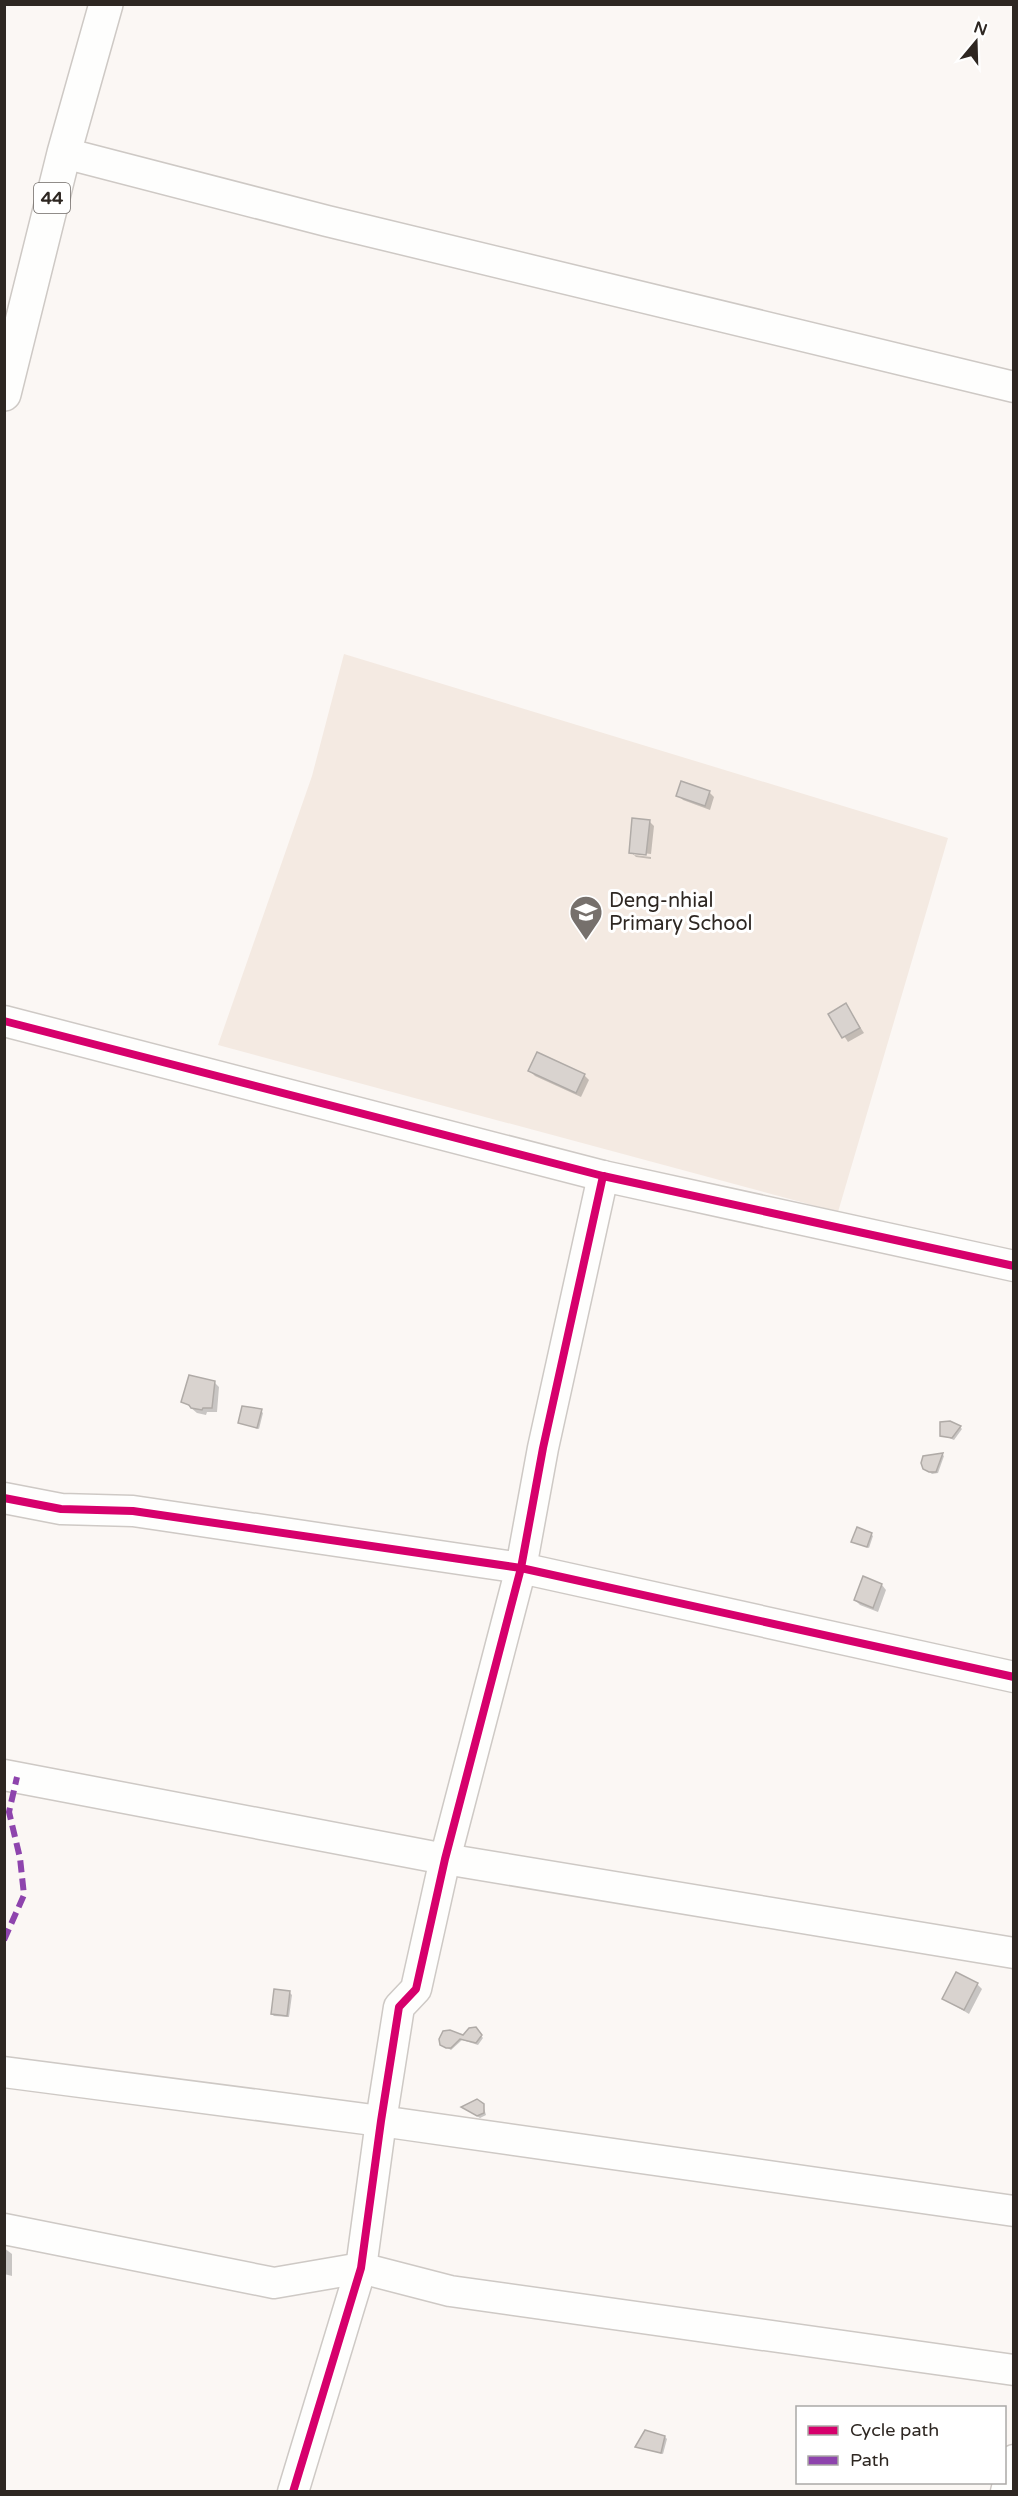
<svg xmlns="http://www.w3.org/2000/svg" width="1018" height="2496" font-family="'Varela Round',sans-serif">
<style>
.built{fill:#f4eae2}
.shadow{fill:#0003}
.building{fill:#d9d3cf;stroke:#b0aba7;stroke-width:1.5}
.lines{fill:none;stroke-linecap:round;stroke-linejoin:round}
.minor-casing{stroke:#cec9c5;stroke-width:33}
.major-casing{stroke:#cec9c5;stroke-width:36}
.minor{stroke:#fefefd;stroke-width:30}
.major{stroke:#fefefd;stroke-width:33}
.quiet{stroke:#8e44ad;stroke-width:6;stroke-dasharray:12 6;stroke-linecap:butt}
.cycleway-casing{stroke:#fff;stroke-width:11}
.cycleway{stroke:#d6006c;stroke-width:8}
.labels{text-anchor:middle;stroke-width:6;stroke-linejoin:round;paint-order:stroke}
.shield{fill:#fff;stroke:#6d6864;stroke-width:1.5}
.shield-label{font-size:18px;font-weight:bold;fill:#2e2722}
.poi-label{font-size:20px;fill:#2e2722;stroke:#fff;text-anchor:start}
</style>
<rect width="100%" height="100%" fill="#fbf7f4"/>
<path class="built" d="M344,654L948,838L838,1212L218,1045L312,776Z"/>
<g class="shadow">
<path d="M709,792L714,797L710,810L683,800L678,795Z"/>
<path d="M649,821L654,826L651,854L634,852V855L651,857V859L636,857L631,852Z"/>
<path d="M846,1005L864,1033L848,1042L830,1015Z"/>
<path d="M530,1071L584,1075L589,1080L581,1097L535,1076Z"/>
<path d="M214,1382L219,1387L217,1412H207L206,1415L197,1413L183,1401Z"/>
<path d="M261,1411L263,1413L259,1429L239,1422Z"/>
<path d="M960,1427L962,1429L954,1440L942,1435Z"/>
<path d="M942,1454L944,1456L938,1473L932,1474L924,1468Z"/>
<path d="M871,1534L873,1536L869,1548L853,1541Z"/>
<path d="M882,1585L886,1590L878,1612L860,1605L855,1600Z"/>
<path d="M977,1984L982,1989L969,2014L944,1999Z"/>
<path d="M290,1993L292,1995L289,2017L274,2016L272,2014Z"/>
<path d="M475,2029L483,2038L478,2045L462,2040L451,2050L444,2046Z"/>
<path d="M483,2105L486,2115L480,2118L465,2109Z"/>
<path d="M4,2248L12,2254V2276L4,2274Z"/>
<path d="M665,2437L667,2439L663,2454L637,2446Z"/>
</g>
<g class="building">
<path d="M681,781L710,791L705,806L676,796Z"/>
<path d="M632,818L650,820L646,855L629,853Z"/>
<path d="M846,1003L860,1028L842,1038L828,1014Z"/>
<path d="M537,1052L585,1074L576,1093L528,1071Z"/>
<path d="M189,1375L215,1381L212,1408H203L202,1410L191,1408L189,1405L181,1402Z"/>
<path d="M242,1406L262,1409L257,1428L238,1423Z"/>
<path d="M950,1421L961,1426L952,1438L940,1436V1422Z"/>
<path d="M943,1453L936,1472H929L923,1469L921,1463L923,1456Z"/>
<path d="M857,1527L872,1533L867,1547L851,1542Z"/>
<path d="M863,1576L882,1584L873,1608L854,1600Z"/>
<path d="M956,1972L978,1983L964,2010L942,1999Z"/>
<path d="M274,1989L290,1991L287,2016L271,2014Z"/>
<path d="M476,2027L482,2035L476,2043L460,2039L451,2048H446L440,2045L439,2039L443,2031L450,2030L463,2035L469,2028Z"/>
<path d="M477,2099L484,2104V2113L477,2116L461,2107Z"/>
<path d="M645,2430L665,2436L661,2453L635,2447Z"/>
</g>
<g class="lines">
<defs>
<g id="minor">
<path d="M64,153L327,221L1014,387"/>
<path d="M4,1021L603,1176L1014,1266"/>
<path d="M4,1498L61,1509L133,1511L521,1568L1014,1677"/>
<path d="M4,1775L445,1859L1014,1953"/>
<path d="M4,2072L381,2121L1014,2211"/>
<path d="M4,2229L274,2283L361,2268L450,2291L1014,2370"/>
<path d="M293,2492L361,2268L381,2121L399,2007L416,1989L445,1859L521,1568L543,1448L603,1176"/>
<path d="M1006,2492L1014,2460"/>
</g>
<path id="major" d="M4,394L64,153L106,4"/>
</defs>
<use href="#minor" class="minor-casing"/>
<use href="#major" class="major-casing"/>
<use href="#minor" class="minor"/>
<use href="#major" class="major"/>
<path class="quiet" d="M4,1940L24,1895L20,1858L9,1812L17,1777"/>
<defs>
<g id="cycleway">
<path d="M4,1021L603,1176L1014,1266"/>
<path d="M4,1498L61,1509L133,1511L521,1568L1014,1677"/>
<path d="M293,2492L361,2268L381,2121L399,2007L416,1989L445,1859L521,1568L543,1448L603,1176"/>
</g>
</defs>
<use href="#cycleway" class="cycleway-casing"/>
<use href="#cycleway" class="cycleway"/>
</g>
<defs>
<symbol id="school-pin" viewBox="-11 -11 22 30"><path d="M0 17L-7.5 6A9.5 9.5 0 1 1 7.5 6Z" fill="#76706c" stroke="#fff"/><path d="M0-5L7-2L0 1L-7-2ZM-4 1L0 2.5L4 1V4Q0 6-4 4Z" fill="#fff"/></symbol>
</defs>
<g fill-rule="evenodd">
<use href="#school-pin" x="567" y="893" width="38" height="52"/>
</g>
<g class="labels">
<rect class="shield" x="34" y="183" width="36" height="30" rx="4.5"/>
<g class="shield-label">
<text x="52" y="204">44</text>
</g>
<g class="poi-label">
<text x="609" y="907">Deng-nhial<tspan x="609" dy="23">Primary School</tspan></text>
</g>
</g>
<rect width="1018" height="2496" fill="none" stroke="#2e2722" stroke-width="12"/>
<rect x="796" y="2406" width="210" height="78" fill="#ffffff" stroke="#aba9a7" stroke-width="1.5"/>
<rect x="808" y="2426" width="30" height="9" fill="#d6006c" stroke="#aba9a7" stroke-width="1.5"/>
<text x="850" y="2436" font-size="18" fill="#2e2722">Cycle path</text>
<rect x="808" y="2456" width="30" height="9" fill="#8e44ad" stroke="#aba9a7" stroke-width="1.5"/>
<text x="850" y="2466" font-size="18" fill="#2e2722">Path</text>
<g transform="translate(976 42) rotate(19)" stroke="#ffffff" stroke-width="4.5" paint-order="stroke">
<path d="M0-4.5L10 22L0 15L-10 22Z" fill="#2e2722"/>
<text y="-9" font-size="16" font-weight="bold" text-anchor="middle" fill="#2e2722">N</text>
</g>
</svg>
